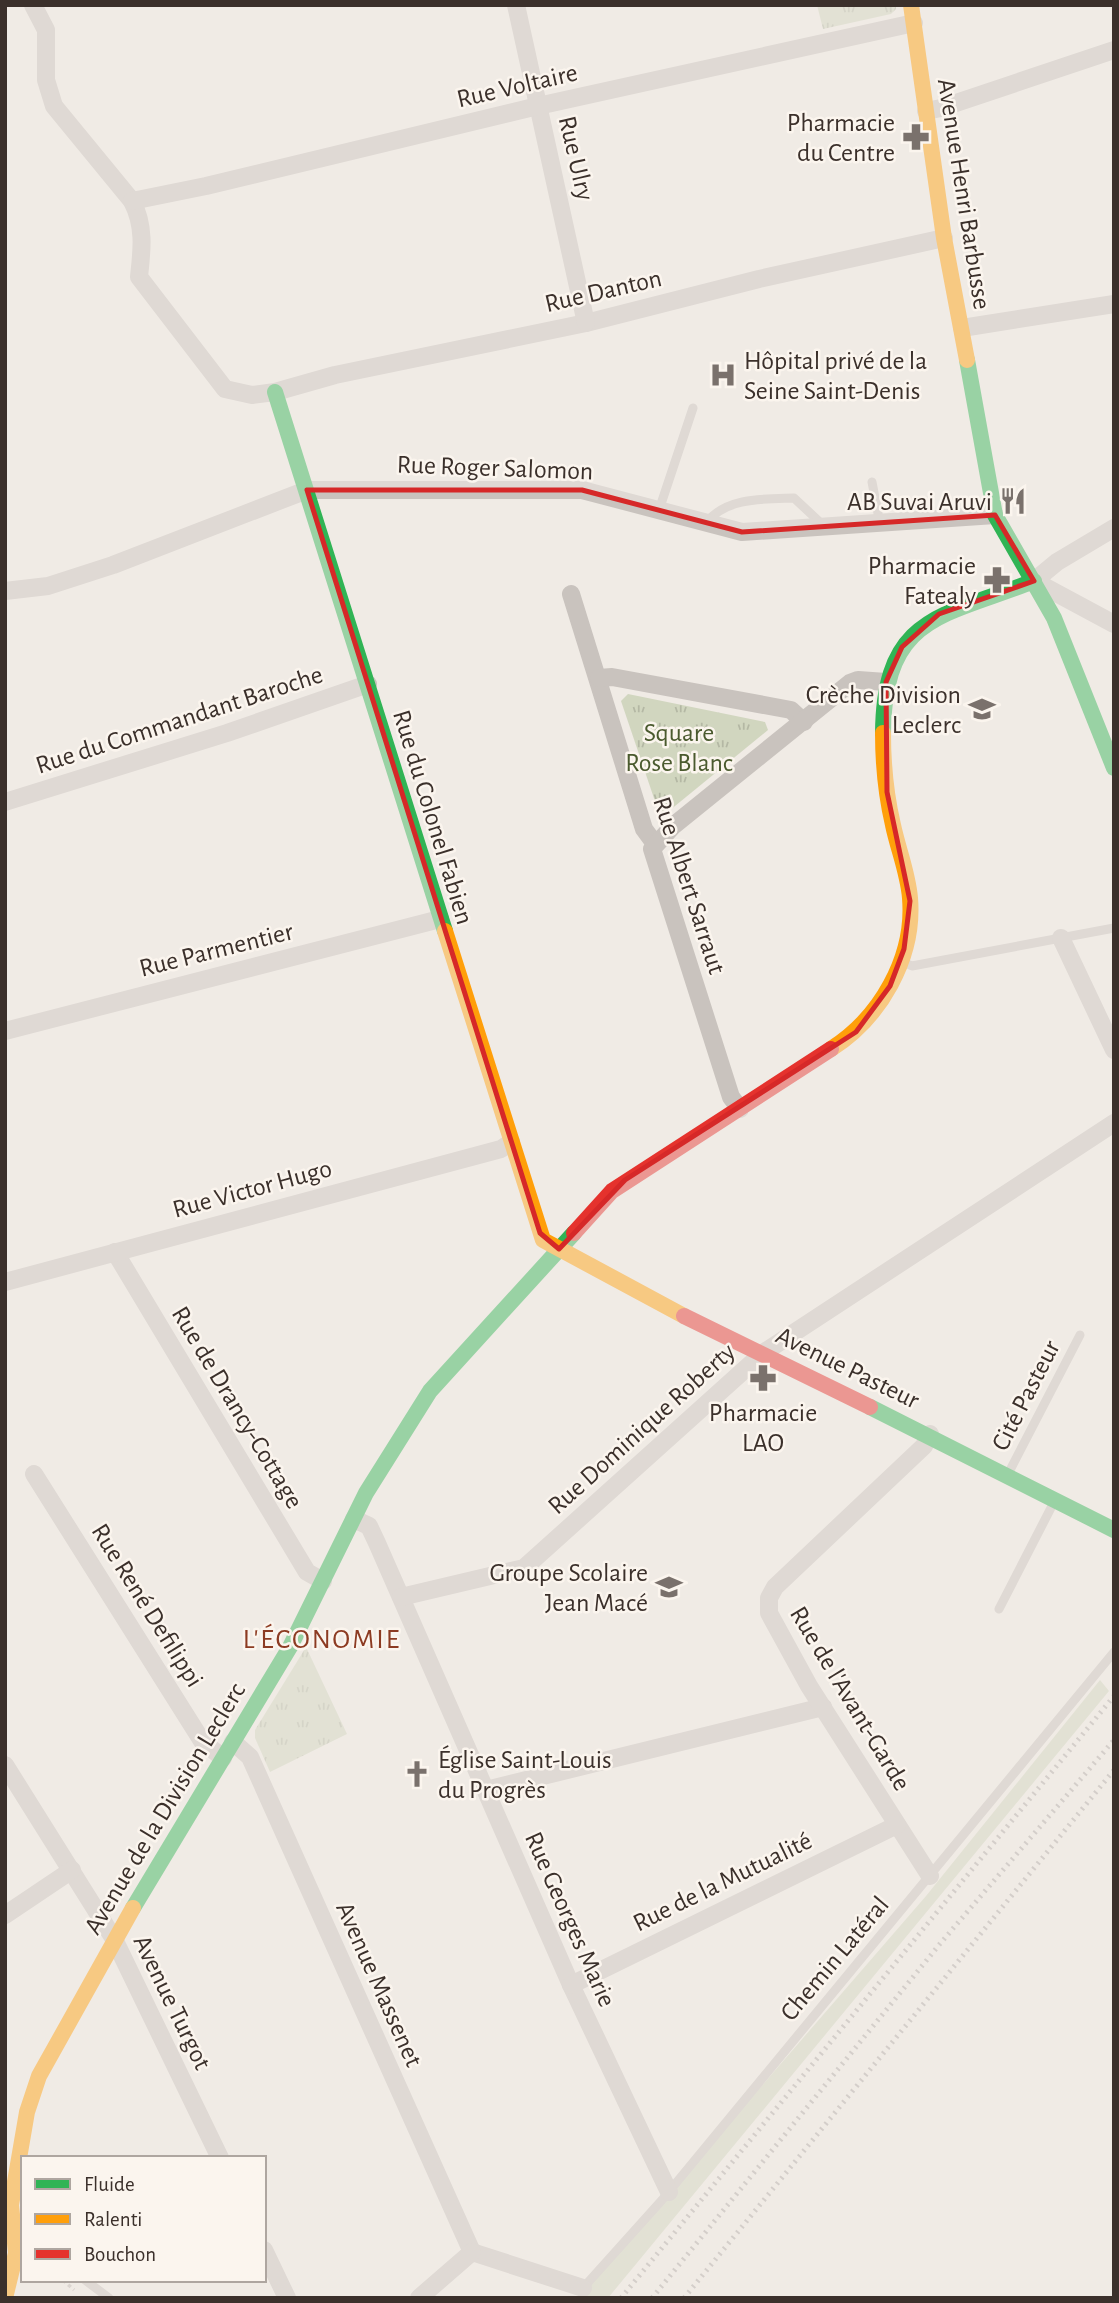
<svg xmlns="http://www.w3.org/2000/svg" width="1119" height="2303" font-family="'Alegreya Sans',sans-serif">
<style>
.grass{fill:#d1d6bf}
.park{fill:url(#park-tufts)}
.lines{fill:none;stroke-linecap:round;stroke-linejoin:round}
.path{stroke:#c2bbb6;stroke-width:3.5;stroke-dasharray:3.5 3.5;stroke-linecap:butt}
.lane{stroke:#c9c3be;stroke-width:9}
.street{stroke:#c9c3be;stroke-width:18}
.fast{stroke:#30b455;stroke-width:16}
.slow{stroke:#ff9f0a;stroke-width:16}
.jam{stroke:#e5322d;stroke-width:16}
.rail{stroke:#b1aca8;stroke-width:5;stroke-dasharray:2 5;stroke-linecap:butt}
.marked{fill:none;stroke:#d62828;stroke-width:5;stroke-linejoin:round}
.labels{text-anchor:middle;stroke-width:5;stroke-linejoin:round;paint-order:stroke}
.street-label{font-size:26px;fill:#3b302b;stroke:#fbf5ee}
.poi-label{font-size:26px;fill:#3b302b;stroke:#fbf5ee;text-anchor:end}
.park-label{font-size:26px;fill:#4a5a2e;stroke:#fbf5ee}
.neighbourhood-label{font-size:28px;letter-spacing:2px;fill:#8c3b22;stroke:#fbf5ee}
</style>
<defs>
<pattern id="park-tufts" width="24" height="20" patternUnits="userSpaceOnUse" patternTransform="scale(1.75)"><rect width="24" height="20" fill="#d1d6bf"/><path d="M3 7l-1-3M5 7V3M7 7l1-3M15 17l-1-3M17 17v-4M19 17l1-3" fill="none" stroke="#b4b8a4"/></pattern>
</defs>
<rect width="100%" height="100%" fill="#f0ebe5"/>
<path class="grass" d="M1100,1680L1109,1691L608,2298H578L926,1896Z"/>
<g class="park">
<path d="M817,5H896V9L891,14L823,29Z"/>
<path d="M628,694L765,722L768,730L664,815L660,816L621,701Z"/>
<path d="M306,1647L347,1734L270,1772L255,1738V1730Z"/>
</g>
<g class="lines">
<g class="path">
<path d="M48,2280H52"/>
<path d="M63,2280L74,2290"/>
</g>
<g class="lane">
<path d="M872,482L880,524"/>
<path d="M659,510L693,408"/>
<path d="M706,523C726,497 764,499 794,498L824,526"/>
<path d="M903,962L912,966L1114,928"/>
<path d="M1008,1474L1080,1335"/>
<path d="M999,1609L1054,1502"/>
<path d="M85,2280L109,2298"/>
<path d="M583,2288L662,2200L1114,1652"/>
</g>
<g class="street">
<path d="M33,5L46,30V80L54,106L132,201C145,226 142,250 139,277L225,389L252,395L275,392L335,375L586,323L759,279L944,238"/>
<path d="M516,5L586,323"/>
<path d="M926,111L941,108L1114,50"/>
<path d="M132,201L206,186L538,106L914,23"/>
<path d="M962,328L1114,304"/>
<path d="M1114,528L1057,562L1034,581L1114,624"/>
<path d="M5,591L48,586L113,565L307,490H582L742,532L995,515"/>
<path d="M571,594L644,829L655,844"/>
<path d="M599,678L612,677L791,710L804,722"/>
<path d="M5,802L227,733L368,684"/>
<path d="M1061,938L1114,1050"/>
<path d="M5,1031L440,919"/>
<path d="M740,1109L731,1097L652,849L673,826L850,683L858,680L886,682"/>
<path d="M115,1252L307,1572L323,1581"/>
<path d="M5,1282L501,1149L511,1142"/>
<path d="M34,1474L202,1741L223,1758"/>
<path d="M354,1519L369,1526L377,1543L571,1985L669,2192"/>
<path d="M401,1597L524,1568L763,1353L1114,1123"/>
<path d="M233,1742L250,1757L472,2252"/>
<path d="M5,1765L114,1939L220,2158"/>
<path d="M486,1790L823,1707"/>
<path d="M930,1876L809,1686L769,1613V1598L775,1587L924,1446L930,1434"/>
<path d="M5,1915L72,1870"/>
<path d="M571,1985L897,1825"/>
<path d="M264,2250L287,2298"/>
<path d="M472,2252L583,2288"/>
<path d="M419,2298L472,2252"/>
</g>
<g class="fast">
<path d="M967,360L995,515L1054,618L1114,768"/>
<path d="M275,392L445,931"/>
<path d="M883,733C884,615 942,617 1034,581"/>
<path d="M870,1407L1114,1530"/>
<path d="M133,1908L290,1647L366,1493L430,1391L574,1233"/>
</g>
<g class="slow">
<path d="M911,5L944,238L967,360"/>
<path d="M445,931L543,1240L684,1316"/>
<path d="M831,1049C880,1018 915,958 910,898C908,873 898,849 893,825C886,795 883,764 883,733"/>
<path d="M5,2298L16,2253L11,2205L27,2112L39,2076L133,1908"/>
</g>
<g class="jam">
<path d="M574,1233L612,1191L831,1049"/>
<path d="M684,1316L870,1407"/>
</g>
<g class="rail">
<path d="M621,2298L1114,1696"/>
<path d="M652,2298L939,1945L1114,1740"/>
<path d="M684,2298L1114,1770"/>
</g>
</g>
<path d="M0 0H1119V2303H0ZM307,490H582L742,532L995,515L1034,581L939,614L902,647L886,682L887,792L910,901L904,949L890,986L856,1032L625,1180L559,1249L540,1233Z" fill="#f0ebe5" fill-opacity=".55" fill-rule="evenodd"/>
<path class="marked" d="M307,490H582L742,532L995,515L1034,581L939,614L902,647L886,682L887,792L910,901L904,949L890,986L856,1032L625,1180L559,1249L540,1233Z"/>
<defs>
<symbol id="pharmacy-bare" viewBox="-9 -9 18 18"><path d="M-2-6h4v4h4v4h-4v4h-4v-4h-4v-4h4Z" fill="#7a716c" stroke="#fbf5ee" stroke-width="2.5" paint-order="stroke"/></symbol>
<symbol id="hospital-bare" viewBox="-9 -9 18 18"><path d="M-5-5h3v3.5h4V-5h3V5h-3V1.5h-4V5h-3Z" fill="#7a716c" stroke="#fbf5ee" stroke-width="2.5" paint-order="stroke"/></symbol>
<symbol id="restaurant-bare" viewBox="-9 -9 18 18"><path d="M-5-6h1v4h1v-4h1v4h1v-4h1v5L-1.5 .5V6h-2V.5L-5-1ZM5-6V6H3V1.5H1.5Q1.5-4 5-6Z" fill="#7a716c" stroke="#fbf5ee" stroke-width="2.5" paint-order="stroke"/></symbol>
<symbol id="school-bare" viewBox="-9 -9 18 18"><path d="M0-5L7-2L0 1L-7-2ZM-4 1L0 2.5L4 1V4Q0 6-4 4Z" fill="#7a716c" stroke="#fbf5ee" stroke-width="2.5" paint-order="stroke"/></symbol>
<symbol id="church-bare" viewBox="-9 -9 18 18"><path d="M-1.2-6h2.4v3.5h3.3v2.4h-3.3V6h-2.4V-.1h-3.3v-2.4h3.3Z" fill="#7a716c" stroke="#fbf5ee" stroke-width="2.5" paint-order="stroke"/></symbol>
</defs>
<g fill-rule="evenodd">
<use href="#pharmacy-bare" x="897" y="118" width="38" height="38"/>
<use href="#hospital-bare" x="704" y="356" width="38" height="38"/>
<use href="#restaurant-bare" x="994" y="482" width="38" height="38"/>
<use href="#pharmacy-bare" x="978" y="561" width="38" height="38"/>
<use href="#school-bare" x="963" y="690" width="38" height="38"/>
<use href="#pharmacy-bare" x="744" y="1359" width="38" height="38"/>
<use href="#school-bare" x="650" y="1568" width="38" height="38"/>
<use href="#church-bare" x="398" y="1755" width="38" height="38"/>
</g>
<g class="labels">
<g class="street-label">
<text transform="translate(517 85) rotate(-13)" y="9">Rue Voltaire</text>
<text transform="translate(577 158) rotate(77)" y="9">Rue Ulry</text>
<text transform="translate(965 194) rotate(81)" y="9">Avenue Henri Barbusse</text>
<text transform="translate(603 290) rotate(-13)" y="9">Rue Danton</text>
<text transform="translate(495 467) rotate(2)" y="9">Rue Roger Salomon</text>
<text transform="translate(179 719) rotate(-18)" y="9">Rue du Commandant Baroche</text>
<text transform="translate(434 817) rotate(73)" y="9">Rue du Colonel Fabien</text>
<text transform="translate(690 885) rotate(72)" y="9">Rue Albert Sarraut</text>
<text transform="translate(216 949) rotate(-14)" y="9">Rue Parmentier</text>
<text transform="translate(252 1188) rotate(-15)" y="9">Rue Victor Hugo</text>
<text transform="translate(848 1367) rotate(26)" y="9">Avenue Pasteur</text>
<text transform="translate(1025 1395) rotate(-63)" y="9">Cité Pasteur</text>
<text transform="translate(238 1407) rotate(59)" y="9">Rue de Drancy-Cottage</text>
<text transform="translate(641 1428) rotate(-42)" y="9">Rue Dominique Roberty</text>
<text transform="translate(148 1605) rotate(58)" y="9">Rue René Defilippi</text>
<text transform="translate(851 1698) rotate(59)" y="9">Rue de l'Avant-Garde</text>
<text transform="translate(164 1808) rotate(-59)" y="9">Avenue de la Division Leclerc</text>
<text transform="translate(722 1881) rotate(-26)" y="9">Rue de la Mutualité</text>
<text transform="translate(571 1919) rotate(66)" y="9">Rue Georges Marie</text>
<text transform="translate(834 1958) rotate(-50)" y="9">Chemin Latéral</text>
<text transform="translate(380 1984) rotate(66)" y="9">Avenue Massenet</text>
<text transform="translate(173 2002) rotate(64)" y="9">Avenue Turgot</text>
</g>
<g class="poi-label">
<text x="895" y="131">Pharmacie<tspan x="895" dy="30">du Centre</tspan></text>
<text x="744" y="369" text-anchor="start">Hôpital privé de la<tspan x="744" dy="30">Seine Saint-Denis</tspan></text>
<text x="992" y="510">AB Suvai Aruvi</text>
<text x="976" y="574">Pharmacie<tspan x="976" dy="30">Fatealy</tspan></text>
<text x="961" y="703">Crèche Division<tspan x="961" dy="30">Leclerc</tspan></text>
<text x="763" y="1421" text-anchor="middle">Pharmacie<tspan x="763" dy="30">LAO</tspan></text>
<text x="648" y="1581">Groupe Scolaire<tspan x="648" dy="30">Jean Macé</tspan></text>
<text x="438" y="1768" text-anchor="start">Église Saint-Louis<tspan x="438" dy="30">du Progrès</tspan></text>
</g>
<g class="park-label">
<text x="679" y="741">Square<tspan x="679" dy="30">Rose Blanc</tspan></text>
</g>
<g class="neighbourhood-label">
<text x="322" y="1648">L'ÉCONOMIE</text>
</g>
</g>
<rect width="1119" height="2303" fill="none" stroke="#3b302b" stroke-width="14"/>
<rect x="21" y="2156" width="245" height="126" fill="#fbf5ee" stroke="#aea6a0" stroke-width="2"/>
<rect x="35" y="2179" width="35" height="10" fill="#30b455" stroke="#aea6a0" stroke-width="2"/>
<text x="84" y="2191" font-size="21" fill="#3b302b">Fluide</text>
<rect x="35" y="2214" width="35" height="10" fill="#ff9f0a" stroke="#aea6a0" stroke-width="2"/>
<text x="84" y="2226" font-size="21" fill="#3b302b">Ralenti</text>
<rect x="35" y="2249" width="35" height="10" fill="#e5322d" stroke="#aea6a0" stroke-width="2"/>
<text x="84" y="2261" font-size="21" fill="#3b302b">Bouchon</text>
</svg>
